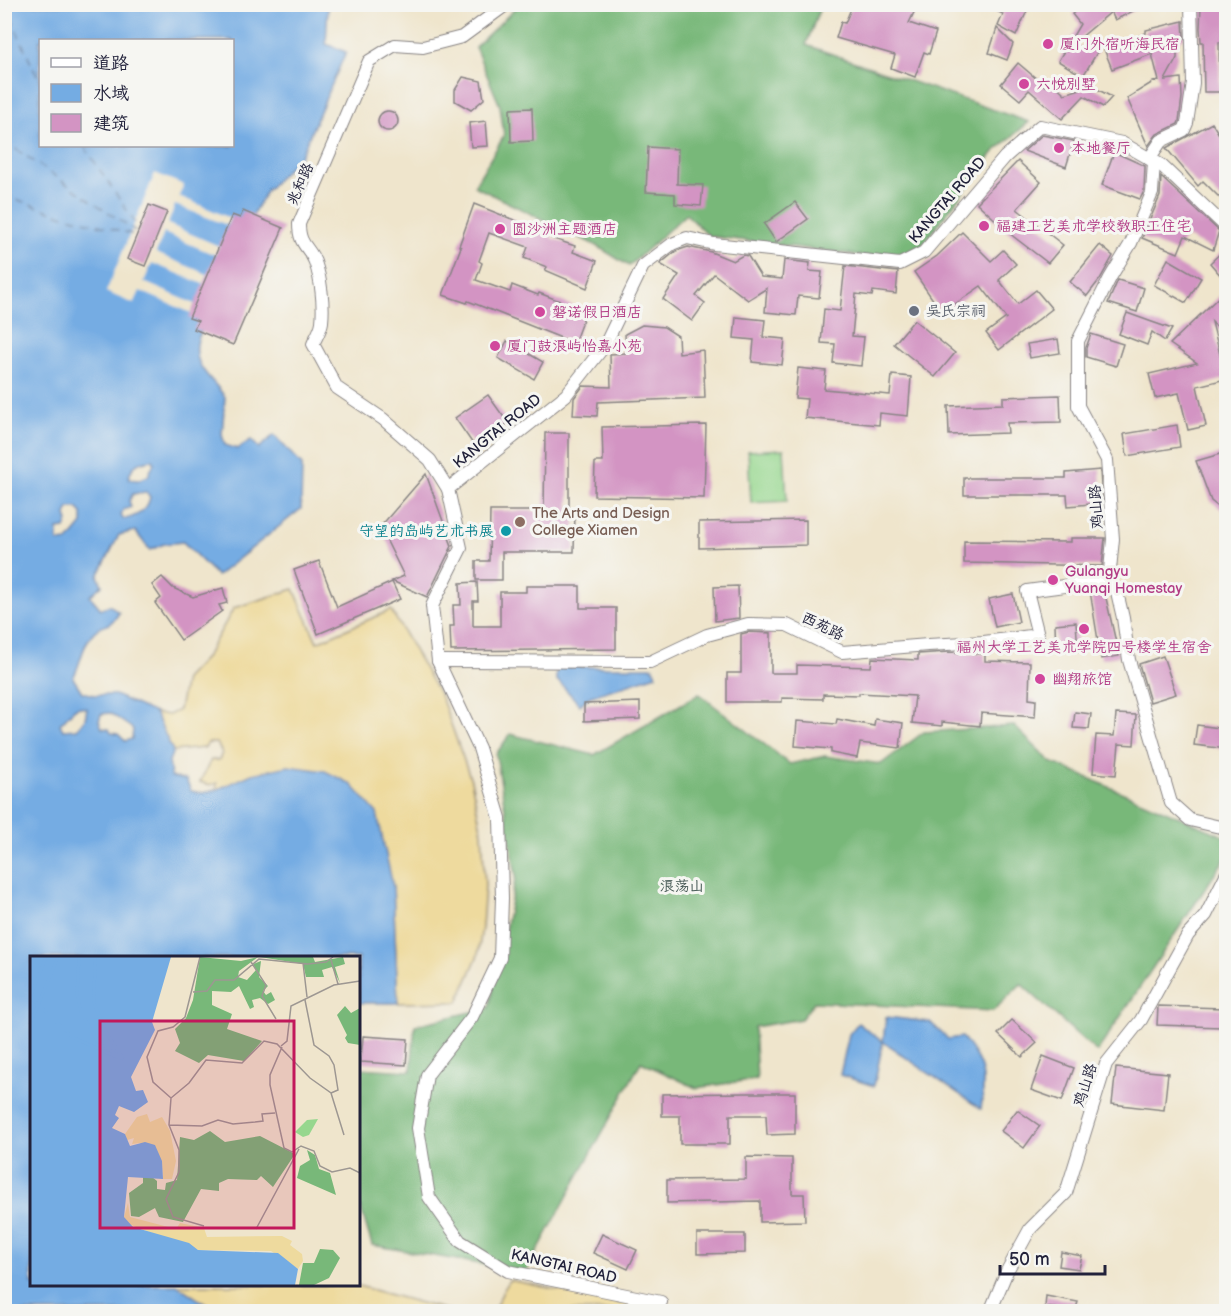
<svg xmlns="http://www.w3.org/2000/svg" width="1231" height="1316" font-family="'Balsamiq Sans','LXGW WenKai TC',sans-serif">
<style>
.green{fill:#96d78e;stroke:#5c7c64;stroke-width:1.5}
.forest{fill:#78b879;stroke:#4d6d5a;stroke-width:1.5}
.sand{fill:#eeda9e;stroke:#887e6c;stroke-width:1.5}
.water{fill:#74ace3;stroke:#4b678f;stroke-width:1.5;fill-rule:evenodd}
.pier{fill:#efe5cc}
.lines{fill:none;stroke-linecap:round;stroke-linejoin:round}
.ferry{stroke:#43597e;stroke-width:1.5;stroke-dasharray:8 6;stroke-linecap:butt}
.building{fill:#d394c3}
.minor-casing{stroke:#888484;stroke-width:14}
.minor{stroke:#fff;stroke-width:12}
.hotel-dot{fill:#d1479c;stroke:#f6f6f2;stroke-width:2}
.worship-dot{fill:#6b7280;stroke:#f6f6f2;stroke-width:2}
.education-dot{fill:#8d6e63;stroke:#f6f6f2;stroke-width:2}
.culture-dot{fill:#0f9aa8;stroke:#f6f6f2;stroke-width:2}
.labels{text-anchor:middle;stroke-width:6;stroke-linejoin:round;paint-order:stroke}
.hotel-label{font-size:15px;fill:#b23c85;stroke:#f6f6f2;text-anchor:start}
.street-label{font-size:15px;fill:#22223b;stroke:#f6f6f2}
.worship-label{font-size:15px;fill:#5b616d;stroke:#f6f6f2;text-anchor:start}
.education-label{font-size:15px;fill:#785e54;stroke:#f6f6f2;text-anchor:start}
.culture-label{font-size:15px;fill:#0d838f;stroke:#f6f6f2;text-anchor:end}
.park-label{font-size:15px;fill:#455854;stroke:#f6f6f2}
.inset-river{fill:none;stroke:#74ace3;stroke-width:3}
.inset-road{fill:none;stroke:#9d9792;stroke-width:1.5}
.view{fill:#c2185b;fill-opacity:0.15;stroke:#c2185b;stroke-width:3}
.inset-edge{fill:none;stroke:#22223b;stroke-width:3}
</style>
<rect width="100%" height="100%" fill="#f6f6f2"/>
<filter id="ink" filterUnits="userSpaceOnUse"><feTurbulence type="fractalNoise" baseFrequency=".0167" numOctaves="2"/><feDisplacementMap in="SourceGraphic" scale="12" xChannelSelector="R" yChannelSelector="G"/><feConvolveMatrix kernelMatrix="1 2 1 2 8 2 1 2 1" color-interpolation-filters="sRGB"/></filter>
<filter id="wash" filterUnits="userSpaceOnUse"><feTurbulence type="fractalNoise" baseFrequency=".008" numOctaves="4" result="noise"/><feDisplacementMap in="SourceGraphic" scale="24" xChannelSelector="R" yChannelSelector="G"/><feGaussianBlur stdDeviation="1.35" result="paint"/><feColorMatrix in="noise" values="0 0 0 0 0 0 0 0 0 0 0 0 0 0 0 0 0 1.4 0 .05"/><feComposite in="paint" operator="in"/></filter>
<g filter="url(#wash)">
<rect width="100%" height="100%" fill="#efe5cc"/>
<path class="green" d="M784,449L787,501L751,503L748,451Z"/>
<g class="forest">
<path d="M519,5H821L806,45L1029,122L993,153L917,252L896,260L709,236L686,214L629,266L597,246L474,186L504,136L500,106L475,47Z"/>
<path d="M699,694L790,764L825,756L881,764L924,732L1014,726L1051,762L1226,837V857L1097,1052L1021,984L993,1011L814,1002L801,1019L754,1027L757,1079L696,1088L641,1062L526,1272L372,1245L359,1202L358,1068L411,1071L415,1025L489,1008L516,876L496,754L510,734L594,755Z"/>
</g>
<g class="sand">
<path d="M294,589L317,642L391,610L442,699L471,780L482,833L485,885L482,927L478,955L458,1002L398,1003L393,886L252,774L216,790L217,783L210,785L200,782L211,760H219L222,753L217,743H208L204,748L173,751L155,713L169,715L179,710L185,679L206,657L234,608Z"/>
<path d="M509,1280L658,1310L659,1311H493Z"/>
<path d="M177,1285H355L450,1311H220L210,1307Z"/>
</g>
<g class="water">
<path d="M5,5H328L326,44L346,52L301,155L267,190L255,211L198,339C191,367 211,376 225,397L222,435L225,445L237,449L251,440L259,448L274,435L302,465L301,509L217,576L183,542L164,544L150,550L135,531L119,535L98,576L102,585L90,596L101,609L110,605L119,613C109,630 101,623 93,633C82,645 81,664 73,678L82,692L94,695H115L155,713L173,751L169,761L171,777L186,780L191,791L202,793L216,790L252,774L288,766L325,771L351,784L377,813L393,886L398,1003H359L358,958H32V1284L177,1285L210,1307L220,1311L5,1312ZM40,40H232V146H40ZM153,460L154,463L148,476L138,480L129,479C130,465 140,461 153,460ZM146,492L150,497C148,510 135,518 123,519L121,515L123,510L131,507L129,501L133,494ZM69,508H77L82,513V524L68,541L58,542V529L65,528L68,522L66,515ZM78,707L87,708L85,719L77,729L63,730L60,724C67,718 70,711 78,707ZM110,713L133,729L132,739L125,741L118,734L111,733L109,729L102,728L99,721L101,714Z"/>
<path d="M557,667H653L656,675L589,697L580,705L556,679Z"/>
<path d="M886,1017L930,1022L948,1039L962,1037C984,1064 986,1074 981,1109L883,1042L874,1086L840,1075L849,1034L858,1023L883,1042Z"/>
</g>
<path class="pier" d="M155,173L184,185L179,196L230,218L227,225L175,205L168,224L219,246L215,255L164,233L156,253L207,274L203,284L152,263L144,282L195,304L191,313L140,291L134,304L106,292Z"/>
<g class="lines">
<g class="ferry">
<path d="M5,4L34,70L40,80"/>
<path d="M4,141L137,232"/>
<path d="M84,146L140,230"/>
<path d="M4,195L61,215L136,235"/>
</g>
</g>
<g id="blocks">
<g class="building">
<path d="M853,4H918L909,23L936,32L929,54L924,52L915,77L891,68L895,55L836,38L841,22L845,23Z"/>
<path d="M982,4H1030L1016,36L998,26L1003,14Z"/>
<path d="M1084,4H1147L1115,20L1111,12L1067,49L1066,48L1080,24L1072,14Z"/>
<path d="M1201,5H1227V42H1219L1220,92H1204L1203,42H1201L1200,28Z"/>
<path d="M1183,21L1184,38L1177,42V58L1165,80L1181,78L1182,97L1179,121L1178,124L1157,134L1148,146L1127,98L1153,82L1159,81L1152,54L1112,69L1104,49L1146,33V30Z"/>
<path d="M997,28L1013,44L1007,60L989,53Z"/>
<path d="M1088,45L1098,51L1083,76L1058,61L1064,51Z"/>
<path d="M1018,63L1045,86L1051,81L1065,94L1096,84L1093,87L1112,97L1103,107L1084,96L1062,119L1029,90L1020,100L1001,84Z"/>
<path d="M463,77L481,81L484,99L471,110L455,101V90Z"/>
<path d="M532,108L533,141L511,142L510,109Z"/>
<circle cx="388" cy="121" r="10"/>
<path d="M486,121L488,146L471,147L469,123Z"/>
<path d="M1212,123L1227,147V205L1203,181L1198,186L1166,148Z"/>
<path d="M1042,135L1074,141L1066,167L1024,151Z"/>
<path d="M648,147L678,149L677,184L703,185L701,206L675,204V194L646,192Z"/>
<path d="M1114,152L1145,166L1144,191L1140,199L1102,185Z"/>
<path d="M1018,161L1041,182L1017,209L1063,245L1048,263L1014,237L977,203Z"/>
<path d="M1161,177L1219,231L1213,250L1185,236L1178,253L1142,238L1160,196Z"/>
<path d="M795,202L808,219L776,242L764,224Z"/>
<path d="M474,204L552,235L551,238L575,246L573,252L597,261L587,288L545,270L547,267L524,258L528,247L489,233L479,261L482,263L476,280L510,292L512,285L538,295L539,293L586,311L574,343L468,301L467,303L443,295L461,247L459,246Z"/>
<path d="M149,205L167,212L145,266L127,259Z"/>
<path d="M243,211L283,228L233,345L194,329L198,321L189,318L232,215L240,218Z"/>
<path d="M962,232L991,261L1003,250L1016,264L999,280L1018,304L1036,290L1052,309L999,350L986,333L1006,318L981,286L942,313L914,272L937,256Z"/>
<path d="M1100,245L1113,256L1100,279L1087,296L1070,282Z"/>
<path d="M688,247L711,252L733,261L743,255L748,256L761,277L782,279L784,260L810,263L809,271L822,272L819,298L798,296L796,315L765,312L767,288L748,300L714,274L696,296L705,303L692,321L663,299L679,275L660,264L676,251Z"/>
<path d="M1227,247V283L1210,263Z"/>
<path d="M1168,259L1201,278L1186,303L1154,285Z"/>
<path d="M845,266L898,272L896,294L873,291L872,296L856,294L852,336L864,337L861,366L833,363L835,344L821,343L824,309L840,311Z"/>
<path d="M1118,280L1144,288L1137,312L1108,303Z"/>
<path d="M1227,289V337L1212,322L1226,379L1197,386L1206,426L1188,430L1179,393L1155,398L1149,374L1197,363L1170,344Z"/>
<path d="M1127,313L1152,322L1172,329L1165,341L1152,332L1147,345L1119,334Z"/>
<path d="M736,317L765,320L763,337L785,339L782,365L752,362L754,340L734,338Z"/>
<path d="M914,320L955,353L935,377L894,344Z"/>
<path d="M642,325L664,327L678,336L679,353L703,350L705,398L598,402L597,416L573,415L574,398L583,386L611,387L610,354L626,353L625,334Z"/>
<path d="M1091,334L1123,344L1116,366L1086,357V348Z"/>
<path d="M1058,339L1060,353L1030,358L1027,344Z"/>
<path d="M507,341L543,362L534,379L498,358Z"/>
<path d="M798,368L826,371L824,389L890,395L892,375L911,377L908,416L880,413L879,425L805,418L807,399L795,398Z"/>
<path d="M488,395L508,423L475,447L455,418Z"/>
<path d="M1060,395L1061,422L1007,423L1008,433L949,435L948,406L1003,404V397Z"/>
<path d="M706,425L704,498L594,496L595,462H603L602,427Z"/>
<path d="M1177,425L1180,447L1127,456L1124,434Z"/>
<path d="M545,433H569V512H575L574,552H502V580H476V561H489L490,511H544Z"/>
<path d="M1227,452V514L1211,501L1196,461Z"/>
<path d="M1100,470L1102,503L1068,506L1067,495H964V478H1066V473Z"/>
<path d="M426,474L452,546L427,597L392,581L404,576L380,527Z"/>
<path d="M806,520V545L699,548V522Z"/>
<path d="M1071,538H1105L1102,566L964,563V541L1071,542Z"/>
<path d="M319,561L337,607L392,582L400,599L318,634L294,570Z"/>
<path d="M162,577L173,588L193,597L223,588L227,603L219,605L222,611L181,640L155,603L161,598L152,585Z"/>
<path d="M477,582L478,601H473V626H500V592H526V586H580V608H616V649L451,651L450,626H454L453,605H461L460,583Z"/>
<path d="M738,586L739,618L715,621L714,587Z"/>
<path d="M1104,589L1119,656L1101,659L1090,591Z"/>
<path d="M1013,594L1019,622L995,627L989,599Z"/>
<path d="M1076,622L1078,651L1056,652L1055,624Z"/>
<path d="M749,632L771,633V673H797V665L871,667L872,658L918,660V654L948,652L985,654V661L1030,662L1029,699L1036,700L1035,717L981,713L980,726L942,722V726L912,723L915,696L859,693V695L823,694V699L782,698V702H727V673H741V634Z"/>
<path d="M1163,656L1176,694L1150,702L1139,664Z"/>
<path d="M640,702V719L584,721V704Z"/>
<path d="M1075,712L1091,714L1089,729L1073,728Z"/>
<path d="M1116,714L1136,715L1134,745L1119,744L1116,775L1093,773L1096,735L1114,736Z"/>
<path d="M837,719L874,726L875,719L903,723L900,748L860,743L857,758L831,753V749L795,746L797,721L836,724Z"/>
<path d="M1197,725L1227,729V749L1194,745Z"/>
<path d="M1158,1006L1223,1008L1222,1027L1157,1025Z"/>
<path d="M1012,1020L1037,1043L1022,1057L998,1034Z"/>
<path d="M363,1036L408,1039L406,1065L361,1062Z"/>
<path d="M1043,1056L1074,1068L1062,1101L1031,1090Z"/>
<path d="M1116,1068L1168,1073L1164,1110L1112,1104Z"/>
<path d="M748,1093H795V1134L767,1135L766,1115H730V1144H680V1116H662V1094Z"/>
<path d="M1017,1110L1040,1126L1024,1148L1001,1131Z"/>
<path d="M746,1157L792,1158V1194H804L805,1221L760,1222V1201L667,1203V1180L746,1179Z"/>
<path d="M602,1234L637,1250L628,1269L593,1253Z"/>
<path d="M697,1234H745V1253L697,1254Z"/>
<path d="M1061,1252L1082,1256L1079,1269L1059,1266Z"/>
<path d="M1046,1296L1078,1302L1075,1311L1045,1307Z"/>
</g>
</g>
</g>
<g filter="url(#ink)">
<use href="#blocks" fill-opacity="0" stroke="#888484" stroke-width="1.5"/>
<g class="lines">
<defs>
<g id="minor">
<path d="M1149,159L1161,141L1184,130L1187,123L1193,83L1191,4"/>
<path d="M1154,162L1152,193L1131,243L1110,278L1078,341V406L1107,460L1113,539L1109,580L1117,592L1123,618L1129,660L1171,803L1190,820L1220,827L1226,826"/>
<path d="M448,489L430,460L383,419L337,388L313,344C316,337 321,330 322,322C324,304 321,279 315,262C309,246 299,246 299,224L369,61L395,45L423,47L462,37L507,4"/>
<path d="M438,661L650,662L707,635L748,624L787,625L842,652L928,645L984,642L1038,635L1027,591L1109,580"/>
<path d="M661,1302L508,1271L460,1241L429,1197L418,1128L427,1075L472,1017L500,958L502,898L500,818L479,748L438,661L432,606L461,548L448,489L566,395L605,345L643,266L672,244L687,238L714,244L900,264L924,252L1005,157L1040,126L1122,143L1161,165L1226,227"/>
<path d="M990,1312L1007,1271L1030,1229L1066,1193L1106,1064L1141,1020L1188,935L1206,915L1226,875"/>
</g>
</defs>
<use href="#minor" class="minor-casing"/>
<use href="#minor" class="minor"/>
</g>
</g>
<g class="hotel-dot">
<circle cx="1048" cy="44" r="6"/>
<circle cx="1024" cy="84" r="6"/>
<circle cx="1059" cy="148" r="6"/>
<circle cx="984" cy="226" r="6"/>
<circle cx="500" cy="229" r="6"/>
<circle cx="540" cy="312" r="6"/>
<circle cx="495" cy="346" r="6"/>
<circle cx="1053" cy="580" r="6"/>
<circle cx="1084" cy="629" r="6"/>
<circle cx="1040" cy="679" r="6"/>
</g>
<circle class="worship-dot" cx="914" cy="311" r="6"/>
<circle class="education-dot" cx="520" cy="522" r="6"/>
<circle class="culture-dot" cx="506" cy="531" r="6"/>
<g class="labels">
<g class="hotel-label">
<text x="1060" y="49">厦门外宿听海民宿</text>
<text x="1036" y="89">六悦别墅</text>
<text x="1071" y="153">本地餐厅</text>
<text x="996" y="231">福建工艺美术学校教职工住宅</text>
<text x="512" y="234">圆沙洲主题酒店</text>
<text x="552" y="317">磐诺假日酒店</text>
<text x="507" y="351">厦门鼓浪屿怡嘉小苑</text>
<text x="1065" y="576">Gulangyu<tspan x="1065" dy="17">Yuanqi Homestay</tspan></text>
<text x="1084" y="652" text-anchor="middle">福州大学工艺美术学院四号楼学生宿舍</text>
<text x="1052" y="684">幽翔旅馆</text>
</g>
<g class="street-label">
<text transform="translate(300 184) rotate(-66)" y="5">兆和路</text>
<text transform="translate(947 200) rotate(-49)" y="5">KANGTAI ROAD</text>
<text transform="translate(497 431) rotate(-39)" y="5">KANGTAI ROAD</text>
<text transform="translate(1096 507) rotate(-94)" y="5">鸡山路</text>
<text transform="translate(823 626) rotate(26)" y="5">西苑路</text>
<text transform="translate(1085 1085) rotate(-72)" y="5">鸡山路</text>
<text transform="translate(564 1266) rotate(13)" y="5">KANGTAI ROAD</text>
</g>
<g class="worship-label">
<text x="926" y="316">吴氏宗祠</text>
</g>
<g class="education-label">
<text x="532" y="518">The Arts and Design<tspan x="532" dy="17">College Xiamen</tspan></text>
</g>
<g class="culture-label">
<text x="494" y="536">守望的岛屿艺术书展</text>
</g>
<g class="park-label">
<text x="682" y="891">浪荡山</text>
</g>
</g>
<g transform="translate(30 956)">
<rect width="330" height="330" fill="#efe5cc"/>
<path d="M288,163L279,179L273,181L265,176L277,164Z" fill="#96d78e"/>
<path d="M170,1L211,5L228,1L209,15L208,21L217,24L226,14L223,8L231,5L229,21L238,30L233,35L236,39L241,36L245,44L238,48L230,42L222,44L224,51L220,53L209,30L201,36L182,35V49L202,58L197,73L232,85L214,105L178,99L169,107L145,95L150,87L145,73L156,62L163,44ZM230,1H283L285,6L313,1L315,8L305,11L310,27L302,11L292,14L294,21H276L273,8ZM315,50L321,57L330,52V89L318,87L315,82L317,79L307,59ZM180,175L195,186L230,180L265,198L243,231L231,220L227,224L198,223L189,227V235L171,233L153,266L129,261L125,252L109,261L101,260L99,237L113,227V221H122L127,225V233L135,234L136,227L147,224L150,181L164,184ZM277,194L285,199L289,213L300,217L306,239L267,222L270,210L280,204ZM290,293L303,294L310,302L299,322L284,329H269L273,307H284Z" fill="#78b879"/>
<path d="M117,158L120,166L132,161L140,175L146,205L142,223H133L132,205L110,187L102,188L104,182L97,184L95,178L107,161ZM98,247L100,261L146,273L150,267L174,272L177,281L252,280L262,285L260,289L272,298L273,305L268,313L241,295L168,294L98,268L94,261Z" fill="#eeda9e"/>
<path d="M0,1H141L122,66L125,74L101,121L106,135L113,134L118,146L104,156L89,150L85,159L89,162L82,172L95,178L100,190L115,186L125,189L132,205L133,223L98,221L94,261L103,271L159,287L168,294L248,297L268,313L265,329H0Z" fill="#74ace3"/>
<path class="inset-river" d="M49,1L47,38L51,56L68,86L93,103M65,1L64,47L76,76L93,102M1,39L16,1M0,41L44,82L89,102M0,68L28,1"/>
<path class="inset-road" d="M301,4L308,28M221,6L236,29L232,40L246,63M273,7L277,41M163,36L177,35L185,24H204L229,3L278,8L296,6L303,1M275,44L284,89L299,100L304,109L308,134L301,137M251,90L257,85L261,50L304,29L330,25M252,91L240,119V129L254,192L262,196L271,190L284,195L290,210L302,216L320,212L330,217M141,142L123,126L117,101L128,75L143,71L155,61L170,1M139,169L172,170L188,164L203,168L225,166L233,165L232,158L245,157M174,270L143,261L136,243L149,216V194L139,169L141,142L159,127L176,104L212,107L234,85L247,88L280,122L301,137L314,179M226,273L269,193"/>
<path class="view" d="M70,65H264V272H70Z"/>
<rect width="330" height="330" class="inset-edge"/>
</g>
<rect width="1231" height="1316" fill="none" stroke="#f6f6f2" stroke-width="24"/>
<rect x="39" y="39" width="195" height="108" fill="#f6f6f2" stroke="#a1a1a9" stroke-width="1.5"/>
<rect x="51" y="58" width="30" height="9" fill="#ffffff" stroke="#a1a1a9" stroke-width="1.5"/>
<text x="93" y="69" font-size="18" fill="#22223b">道路</text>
<rect x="51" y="84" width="30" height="18" fill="#74ace3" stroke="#a1a1a9" stroke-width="1.5"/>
<text x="93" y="99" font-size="18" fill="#22223b">水域</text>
<rect x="51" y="114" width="30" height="18" fill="#d394c3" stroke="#a1a1a9" stroke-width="1.5"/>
<text x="93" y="129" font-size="18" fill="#22223b">建筑</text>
<path d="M1000 1265v9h105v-9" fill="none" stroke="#22223b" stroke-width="3"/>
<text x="1009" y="1265" font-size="18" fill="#22223b" stroke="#f6f6f2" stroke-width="4.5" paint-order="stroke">50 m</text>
</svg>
